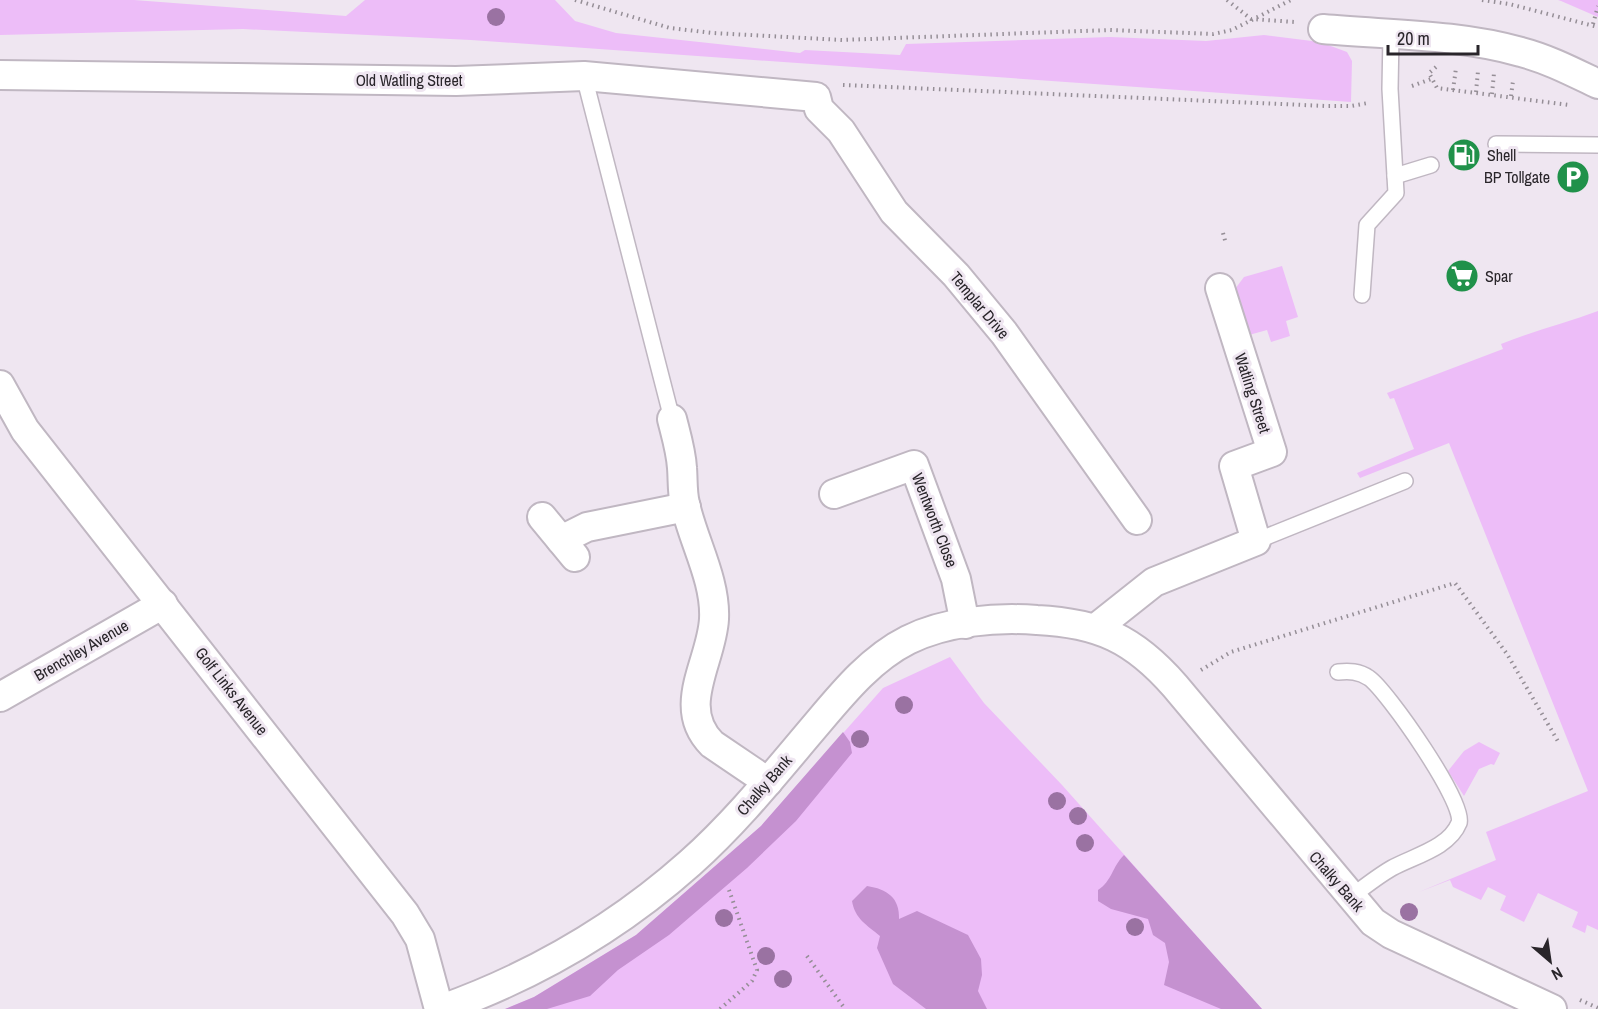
<svg xmlns="http://www.w3.org/2000/svg" width="1598" height="1009" font-family="'Archivo Narrow',sans-serif">
<style>
.green{fill:#edbdf8}
.forest{fill:#c591d0}
.lines{fill:none;stroke-linecap:round;stroke-linejoin:round}
.lane-casing{stroke:#c0b7c2;stroke-width:18}
.street-casing{stroke:#c0b7c2;stroke-width:32}
.path{stroke:#958e96;stroke-width:4;stroke-dasharray:1.5 4.5;stroke-linecap:butt}
.lane{stroke:#fff;stroke-width:15}
.street{stroke:#fff;stroke-width:28}
.tree{fill:#9a72a2}
.labels{text-anchor:middle;stroke-width:6;stroke-linejoin:round;paint-order:stroke}
.street-label{font-size:16px;fill:#29252a;stroke:#efe6f1}
.poi-label{font-size:16px;fill:#29252a;stroke:#efe6f1;text-anchor:start}
</style>
<rect width="100%" height="100%" fill="#efe6f1"/>
<g class="green">
<path d="M0,0H134L346,16L365,0H555L575,21L616,33L800,53L805,50L900,55L906,44L1110,37L1206,41L1264,35L1320,42L1347,52L1352,61L1351,102L471,40L243,29L0,35Z"/>
<path d="M1558,0H1598V17L1561,1Z"/>
<path d="M1282,266L1298,317L1286,321L1290,336L1271,342L1267,330L1249,335L1232,293L1244,277Z"/>
<path d="M1598,311V930L1587,925L1585,933L1572,927L1578,912L1538,893L1524,922L1500,910L1506,896L1488,887L1481,900L1453,887L1450,880L1419,892L1496,860L1486,832L1588,791L1449,443L1360,478L1357,473L1414,449L1394,398L1390,399L1387,393L1503,349L1501,344C1533,331 1566,323 1598,311Z"/>
<path d="M950,657L984,703L1062,785L1262,1009H505L534,997L636,935L761,826L883,688Z"/>
<path d="M1479,742L1500,753L1494,765L1491,764L1479,769L1464,796L1448,771L1464,751Z"/>
</g>
<g class="forest">
<path d="M843,732L850,742L852,753L796,821L747,868L669,935L618,970L590,996L547,1009H505L534,997L636,935L761,826Z"/>
<path d="M1124,855L1262,1009H1221L1164,985L1169,962L1165,943L1153,935L1148,919L1111,909L1098,901V890C1112,881 1112,867 1124,855Z"/>
<path d="M867,886C887,889 900,898 899,919L917,911L968,935L981,959L982,975L978,991L987,1009H926L893,984L877,948L880,936C867,925 855,919 852,901Z"/>
</g>
<g class="lines">
<defs>
<g id="lane">
<path d="M584,76L672,419"/>
<path d="M1496,144L1598,145"/>
<path d="M1395,176L1431,165"/>
<path d="M1362,295L1367,225L1396,193L1390,89L1391,35"/>
<path d="M1256,541L1405,481"/>
<path d="M1338,672C1349,671 1359,671 1369,678C1386,689 1467,805 1459,823C1449,848 1414,856 1392,868C1378,876 1364,887 1351,897"/>
</g>
<g id="street">
<path d="M1323,29C1388,35 1458,34 1521,52C1548,59 1573,72 1598,84"/>
<path d="M0,75L456,81L584,76L816,97L819,109L841,131L894,212L956,275L1004,333L1137,520"/>
<path d="M0,385L25,430L405,914L420,939L439,1009"/>
<path d="M672,419C676,435 681,451 682,468C683,480 682,492 685,504C693,541 716,580 714,619C712,661 675,707 712,744L768,782"/>
<path d="M834,494L914,465L956,579L965,624"/>
<path d="M542,517L575,557"/>
<path d="M561,540L587,527L686,507"/>
<path d="M1096,628L1154,582L1256,541L1234,466L1272,452L1220,288"/>
<path d="M0,697L163,604"/>
<path d="M442,1009C534,976 617,928 690,863C735,823 772,777 810,732C839,698 868,660 908,640C946,621 996,617 1037,620C1099,623 1134,639 1175,686L1373,922L1391,934L1552,1009"/>
</g>
</defs>
<use href="#lane" class="lane-casing"/>
<use href="#street" class="street-casing"/>
<g class="path">
<path d="M575,0L670,28L713,33L842,40L1110,30L1213,34L1232,30L1291,0"/>
<path d="M1227,0L1251,19L1295,22"/>
<path d="M1482,0L1509,4L1598,27"/>
<path d="M1593,24L1598,6"/>
<path d="M1436,67L1429,73L1437,88L1569,105"/>
<path d="M843,85L1326,106H1351L1368,103"/>
<path d="M1412,86L1431,79"/>
<path d="M1453,90L1456,68"/>
<path d="M1476,92L1478,71"/>
<path d="M1492,94L1494,73"/>
<path d="M1511,96L1513,81"/>
<path d="M1223,233L1226,244"/>
<path d="M1201,670L1231,652L1455,583L1507,654L1559,743"/>
<path d="M807,956L845,1009"/>
<path d="M1580,1000L1598,1008"/>
<path d="M720,1009L752,981L757,970L729,890"/>
</g>
<use href="#lane" class="lane"/>
<use href="#street" class="street"/>
</g>
<g class="tree">
<circle cx="496" cy="17" r="9"/>
<circle cx="904" cy="705" r="9"/>
<circle cx="860" cy="739" r="9"/>
<circle cx="1057" cy="801" r="9"/>
<circle cx="1078" cy="816" r="9"/>
<circle cx="1085" cy="843" r="9"/>
<circle cx="1409" cy="912" r="9"/>
<circle cx="724" cy="918" r="9"/>
<circle cx="1135" cy="927" r="9"/>
<circle cx="766" cy="956" r="9"/>
<circle cx="783" cy="979" r="9"/>
</g>
<defs>
<symbol id="fuel-disc" viewBox="-11 -11 22 22"><circle r="9.5" fill="#20914a" stroke="#efe6f1"/><path d="M-5.5-6h7V0h2V4h1.3V-2.5L3-4.5l.8-.8L6-3V5H2.5V1h-1V6h-7ZM-4.2-4.7v3.2H.2V-4.7Z" fill="#fff"/></symbol>
<symbol id="parking-disc" viewBox="-11 -11 22 22"><circle r="9.5" fill="#20914a" stroke="#efe6f1"/><path d="M-3.5-5.5H1a3.5 3.5 0 0 1 0 7H-1V5.5H-3.5ZM-1-3.4V-.6H.8a1.4 1.4 0 0 0 0-2.8Z" fill="#fff"/></symbol>
<symbol id="supermarket-disc" viewBox="-11 -11 22 22"><circle r="9.5" fill="#20914a" stroke="#efe6f1"/><path d="M-6-5.5h2.5l.6 2H6L4.5 2H-2.5L-4.4-4H-6ZM-1.5 3.2a1.3 1.3 0 1 0 .1 0ZM3 3.2a1.3 1.3 0 1 0 .1 0Z" fill="#fff"/></symbol>
</defs>
<g fill-rule="evenodd">
<use href="#fuel-disc" x="1445" y="136" width="38" height="38"/>
<use href="#parking-disc" x="1554" y="158" width="38" height="38"/>
<use href="#supermarket-disc" x="1443" y="257" width="38" height="38"/>
</g>
<g class="labels">
<g class="street-label">
<text x="409" y="86">Old Watling Street</text>
<text transform="translate(980 305) rotate(50)" y="6">Templar Drive</text>
<text transform="translate(1253 393) rotate(72)" y="6">Watling Street</text>
<text transform="translate(935 520) rotate(69)" y="6">Wentworth Close</text>
<text transform="translate(81 650) rotate(-30)" y="6">Brenchley Avenue</text>
<text transform="translate(232 691) rotate(52)" y="6">Golf Links Avenue</text>
<text transform="translate(764 785) rotate(-49)" y="6">Chalky Bank</text>
<text transform="translate(1337 881) rotate(49)" y="6">Chalky Bank</text>
</g>
<g class="poi-label">
<text x="1487" y="161">Shell</text>
<text x="1550" y="183" text-anchor="end">BP Tollgate</text>
<text x="1485" y="282">Spar</text>
</g>
</g>
<g transform="translate(1550 961) rotate(151)" stroke="#efe6f1" stroke-width="4.5" paint-order="stroke">
<path d="M0-4.5L10 22L0 15L-10 22Z" fill="#29252a"/>
<text y="-9" font-size="16" font-weight="bold" text-anchor="middle" fill="#29252a">N</text>
</g>
<path d="M1388 45v9h90v-9" fill="none" stroke="#29252a" stroke-width="3"/>
<text x="1397" y="45" font-size="18" fill="#29252a" stroke="#efe6f1" stroke-width="4.5" paint-order="stroke">20 m</text>
</svg>
